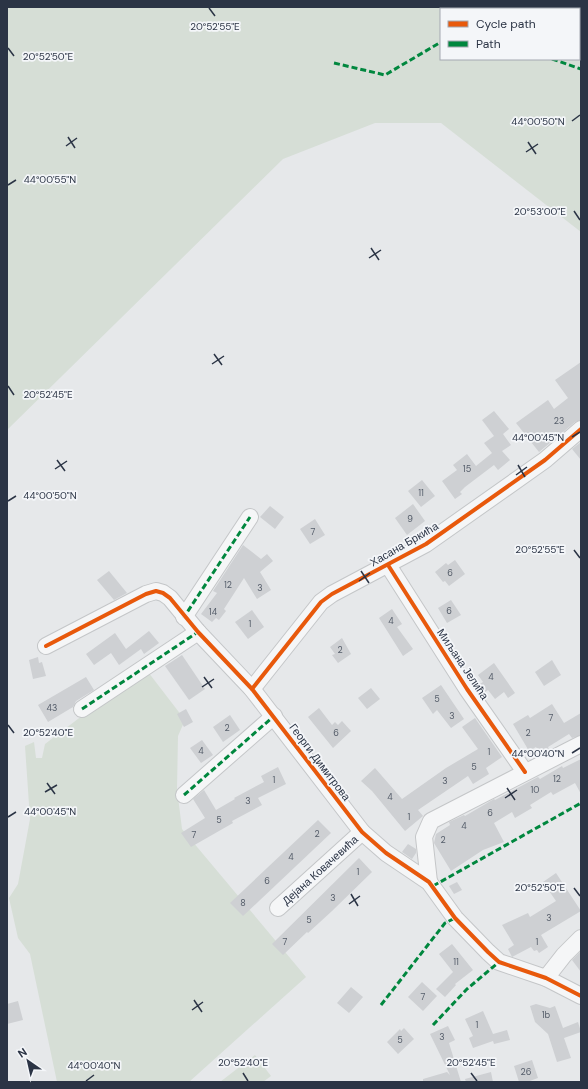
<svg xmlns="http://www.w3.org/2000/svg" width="588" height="1089" font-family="'DM Sans',sans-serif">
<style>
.green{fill:#d6ded6;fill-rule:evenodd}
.building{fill:#ced0d3}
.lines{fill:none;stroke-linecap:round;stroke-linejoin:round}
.minor-casing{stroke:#c4c6c8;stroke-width:18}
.minor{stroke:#f5f6f7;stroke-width:16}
.quiet{stroke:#00873e;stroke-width:3;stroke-dasharray:6 3;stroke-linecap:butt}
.cycleway-casing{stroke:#f4f6f9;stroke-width:6}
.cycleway{stroke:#e8590c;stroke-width:4}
.ticks{fill:none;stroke:#2b3445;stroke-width:1.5}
.labels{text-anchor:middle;stroke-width:3.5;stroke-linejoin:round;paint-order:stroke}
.number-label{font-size:9px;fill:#545c69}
.street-label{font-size:11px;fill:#2b3445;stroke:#f4f6f9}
.ticks-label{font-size:10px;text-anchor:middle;fill:#2b3445;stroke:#f4f6f9;stroke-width:3.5;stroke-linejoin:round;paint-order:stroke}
</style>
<rect width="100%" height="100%" fill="#e6e8ea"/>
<g class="green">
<path d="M7,7H581V232L441,123H375L283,159L7,430ZM441,9H579V59H441Z"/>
<path d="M145,668L185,720L178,736L177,789L182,829L306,977L189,1082H57L30,954L18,938L9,898L18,884L30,819L25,746L34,742L36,758H42L45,744Z"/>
<path d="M255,1055L271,1076L263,1082H220Z"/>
</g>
<g class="building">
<path d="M581,362V420L575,422L539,452L516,423L548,400L554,409L568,398L555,380Z"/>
<path d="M494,411L509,429L503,434L511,445L502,451L510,460L498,470L494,465L465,487L460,492L462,494L455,499L442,481L457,470L453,465L467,454L476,466L492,453L484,443L494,436L482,420Z"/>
<path d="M581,442V460L572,449Z"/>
<path d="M422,480L435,496L421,507L408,491Z"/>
<path d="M413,504L425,521L407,535L395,518Z"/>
<path d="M270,506L284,517L275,529L260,517Z"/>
<path d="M315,519L325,535L310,544L300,529Z"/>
<path d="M243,545L261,559L267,554L273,561L260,572L271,590L257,599L244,578L224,609L226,611L219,620L216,618L212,622L201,614L217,593L213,591Z"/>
<path d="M455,560L465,574L449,586L445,581L443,582L435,572L446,563L448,565Z"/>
<path d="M109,571L127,593L114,600L97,580Z"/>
<path d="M451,600L461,615L447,623L438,608Z"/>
<path d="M392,609L402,624L397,627L413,649L403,656L379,618Z"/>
<path d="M252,610L264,627L248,639L235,622Z"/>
<path d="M149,631L159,643L144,654L141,649L119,665L111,653L94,665L86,654L115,633L126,649Z"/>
<path d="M342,638L351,654L338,663L332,655L335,654L330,647Z"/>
<path d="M182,655L205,689L189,700L165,666Z"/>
<path d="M38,657L39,663L42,662L46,676L33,679L29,660Z"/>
<path d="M552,660L561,675L544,686L535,672Z"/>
<path d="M494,663L515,693L508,698L504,692L495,699L488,690L485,692L480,684L483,682L478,675Z"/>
<path d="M86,677L94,690L76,701L73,707L48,722L38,705Z"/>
<path d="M441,685L464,719L451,728L437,710L433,714L422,698Z"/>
<path d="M371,688L380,699L367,709L358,698Z"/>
<path d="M552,704L564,723L581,713V735L572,738L569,734L548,747L549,750L540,754L536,747L529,751L513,724L528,715L530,718Z"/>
<path d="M319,708L332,725L335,722L338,725L342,721L351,731L333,748L308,717Z"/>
<path d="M186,709L193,722L184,727L177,714Z"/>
<path d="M230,715L240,730L223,742L213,727Z"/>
<path d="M475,718L502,757L486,768L489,774L473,784L468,776L418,810L423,816L405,831L372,791L361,781L375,768L402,799L446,768L478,749L462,727Z"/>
<path d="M202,740L213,755L201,763L190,748Z"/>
<path d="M581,759V794L575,783L553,795L551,792L530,805L532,808L515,818L512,812L494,823L504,842L483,850L451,871L434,843L436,834L450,825L449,822L464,815L465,816L494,799L495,800L538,777L540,779L562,766L563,768Z"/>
<path d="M278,767L286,784L258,798L262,805L232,821L233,823L191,847L181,833L205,818L193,799L204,790L216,810L235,799L234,798L264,782L261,776Z"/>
<path d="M318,820L331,833L243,916L230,903Z"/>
<path d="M408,844L416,849V853L412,859L402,852Z"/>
<path d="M359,858L372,872L332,911L308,933L307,932L283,955L272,944Z"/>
<path d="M556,873L581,911L541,935L548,947L539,953L537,950L534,951L531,947L512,957L508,949L514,945L502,925L528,913L530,917L556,901L543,882Z"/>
<path d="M457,882L462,890L454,894L449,886Z"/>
<path d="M452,944L473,970L455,984L456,985L445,997L436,989L453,972L439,954Z"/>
<path d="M581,951V972L572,960Z"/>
<path d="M422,982L437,996L423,1011L408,997Z"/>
<path d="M351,987L363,997L349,1013L337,1003Z"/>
<path d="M18,1001L23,1020L7,1024V1004Z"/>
<path d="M536,1004L550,1008L555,1006L563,1028L578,1022L581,1032L564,1038L571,1058L557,1062L548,1034L535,1022L530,1006Z"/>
<path d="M483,1011L493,1034L507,1030L510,1040L494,1044L493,1041L473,1048L469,1038L473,1036L465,1019Z"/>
<path d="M448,1026L455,1040L449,1043L461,1082H423V1079L447,1072L450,1075L430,1034Z"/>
<path d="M404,1028L414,1039L398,1054L387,1042L400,1029L401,1031Z"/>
<path d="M532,1060L538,1078L527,1082H519L514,1066Z"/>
<path d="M491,1072L493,1082H466L465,1079Z"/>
</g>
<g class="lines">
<defs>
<g id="minor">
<path d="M388,565L467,689L525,772"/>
<path d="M184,617L250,517"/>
<path d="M46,646L146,594L156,591L163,593L170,598L198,632L252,689L362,832L386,853L429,882L455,918L488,952L499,962L546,978L581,996"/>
<path d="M252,689L321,602L332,594L426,544L545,460L581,429"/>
<path d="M82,709L198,632"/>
<path d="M184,795L274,716"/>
<path d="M429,882L424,837L431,821L581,744"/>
<path d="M278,908L362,832"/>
<path d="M546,978L564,955L581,938"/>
</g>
</defs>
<use href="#minor" class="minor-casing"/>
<use href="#minor" class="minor"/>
<g class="quiet">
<path d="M552,59L581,69"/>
<path d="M334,63L385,75L441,42"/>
<path d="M183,615L184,617L250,517"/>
<path d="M82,709L198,632"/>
<path d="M184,795L274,716"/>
<path d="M433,886L581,803"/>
<path d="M381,1005L445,923L455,918"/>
<path d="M433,1025L467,989L499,962"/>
</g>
<defs>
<g id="cycleway">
<path d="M388,565L467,689L525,772"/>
<path d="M46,646L146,594L156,591L163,593L170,598L198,632L252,689L362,832L386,853L429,882L455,918L488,952L499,962L546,978L581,996"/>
<path d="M252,689L321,602L332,594L426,544L545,460L581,429"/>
</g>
</defs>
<use href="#cycleway" class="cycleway-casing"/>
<use href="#cycleway" class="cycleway"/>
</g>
<path class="ticks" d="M209,8L215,16M8,48L14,56M572,121L580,115M68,137L75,148M528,142L536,154M66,146L77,138M526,152L538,144M8,185L16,180M574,211L580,220M371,248L379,260M369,258L381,250M214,354L222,365M212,364L224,356M8,386L14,395M572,437L580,432M57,460L65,471M518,465L525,477M55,469L67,461M516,475L527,467M8,501L16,496M574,550L580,558M361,571L369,583M359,581L370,573M204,677L212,688M202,687L214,679M8,725L14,733M572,753L580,748M47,783L55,794M507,788L515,800M45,792L57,785M505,798L517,790M8,817L16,812M574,888L580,896M351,894L358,906M349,904L360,896M194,1000L202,1012M192,1010L203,1002M243,1073L248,1081M471,1073L477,1081M86,1081L94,1075"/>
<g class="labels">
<g class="number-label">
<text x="559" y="424">23</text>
<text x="467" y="472">15</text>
<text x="421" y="496">11</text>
<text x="410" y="522">9</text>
<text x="313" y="535">7</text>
<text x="450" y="576">6</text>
<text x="228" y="588">12</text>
<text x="260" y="591">3</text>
<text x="449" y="614">6</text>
<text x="213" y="615">14</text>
<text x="391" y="624">4</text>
<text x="250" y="627">1</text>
<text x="340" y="653">2</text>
<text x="491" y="680">4</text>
<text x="437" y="702">5</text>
<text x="52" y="711">43</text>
<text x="452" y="719">3</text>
<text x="551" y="721">7</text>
<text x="227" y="731">2</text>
<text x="336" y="736">6</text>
<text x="528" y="736">2</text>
<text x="201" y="754">4</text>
<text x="489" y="755">1</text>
<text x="474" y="770">5</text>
<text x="557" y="782">12</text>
<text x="274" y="783">1</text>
<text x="445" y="784">3</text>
<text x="535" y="793">10</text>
<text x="390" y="800">4</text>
<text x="248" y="804">3</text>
<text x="490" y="816">6</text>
<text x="409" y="820">1</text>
<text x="219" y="823">5</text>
<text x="464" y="829">4</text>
<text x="317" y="837">2</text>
<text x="194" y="838">7</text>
<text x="443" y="843">2</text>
<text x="291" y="860">4</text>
<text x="358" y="875">1</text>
<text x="267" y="884">6</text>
<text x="333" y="901">3</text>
<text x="243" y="906">8</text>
<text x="549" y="921">3</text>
<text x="309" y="923">5</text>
<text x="285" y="945">7</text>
<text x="537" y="945">1</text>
<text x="456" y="965">11</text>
<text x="423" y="1000">7</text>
<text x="546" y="1018">1b</text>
<text x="477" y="1028">1</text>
<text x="442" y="1040">3</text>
<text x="400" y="1043">5</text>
<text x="526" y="1075">26</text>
</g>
<g class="street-label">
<text transform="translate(404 544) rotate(-30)" y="4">Хасана Бркића</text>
<text transform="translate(463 664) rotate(56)" y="4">Миљана Јелића</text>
<text transform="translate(320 762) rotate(53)" y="4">Георги Димитрова</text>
<text transform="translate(320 870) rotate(-42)" y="4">Дејана Ковачевића</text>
</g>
</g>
<g class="ticks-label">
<text x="215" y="30">20°52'55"E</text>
<text x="48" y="60">20°52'50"E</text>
<text x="538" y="125">44°00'50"N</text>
<text x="50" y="183">44°00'55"N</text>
<text x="540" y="215">20°53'00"E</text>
<text x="48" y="398">20°52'45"E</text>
<text x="538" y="441">44°00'45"N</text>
<text x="50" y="499">44°00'50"N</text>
<text x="540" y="553">20°52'55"E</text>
<text x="48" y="736">20°52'40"E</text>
<text x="538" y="757">44°00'40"N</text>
<text x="50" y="815">44°00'45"N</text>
<text x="540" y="891">20°52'50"E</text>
<text x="243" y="1066">20°52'40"E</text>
<text x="471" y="1066">20°52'45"E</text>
<text x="94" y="1069">44°00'40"N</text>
</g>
<rect width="588" height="1089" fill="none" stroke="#2b3445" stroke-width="16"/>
<rect x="440" y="8" width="140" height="52" fill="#f4f6f9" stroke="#a4a8b1"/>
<rect x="448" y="21" width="20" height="6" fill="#e8590c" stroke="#a4a8b1"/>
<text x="476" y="28" font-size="12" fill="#2b3445">Cycle path</text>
<rect x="448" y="41" width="20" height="6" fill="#00873e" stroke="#a4a8b1"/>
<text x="476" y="48" font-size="12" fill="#2b3445">Path</text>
<g transform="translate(28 1061) rotate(326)" stroke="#f4f6f9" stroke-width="3" paint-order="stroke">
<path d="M0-3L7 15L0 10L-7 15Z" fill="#2b3445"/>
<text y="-6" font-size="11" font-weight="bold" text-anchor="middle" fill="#2b3445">N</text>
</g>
</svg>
